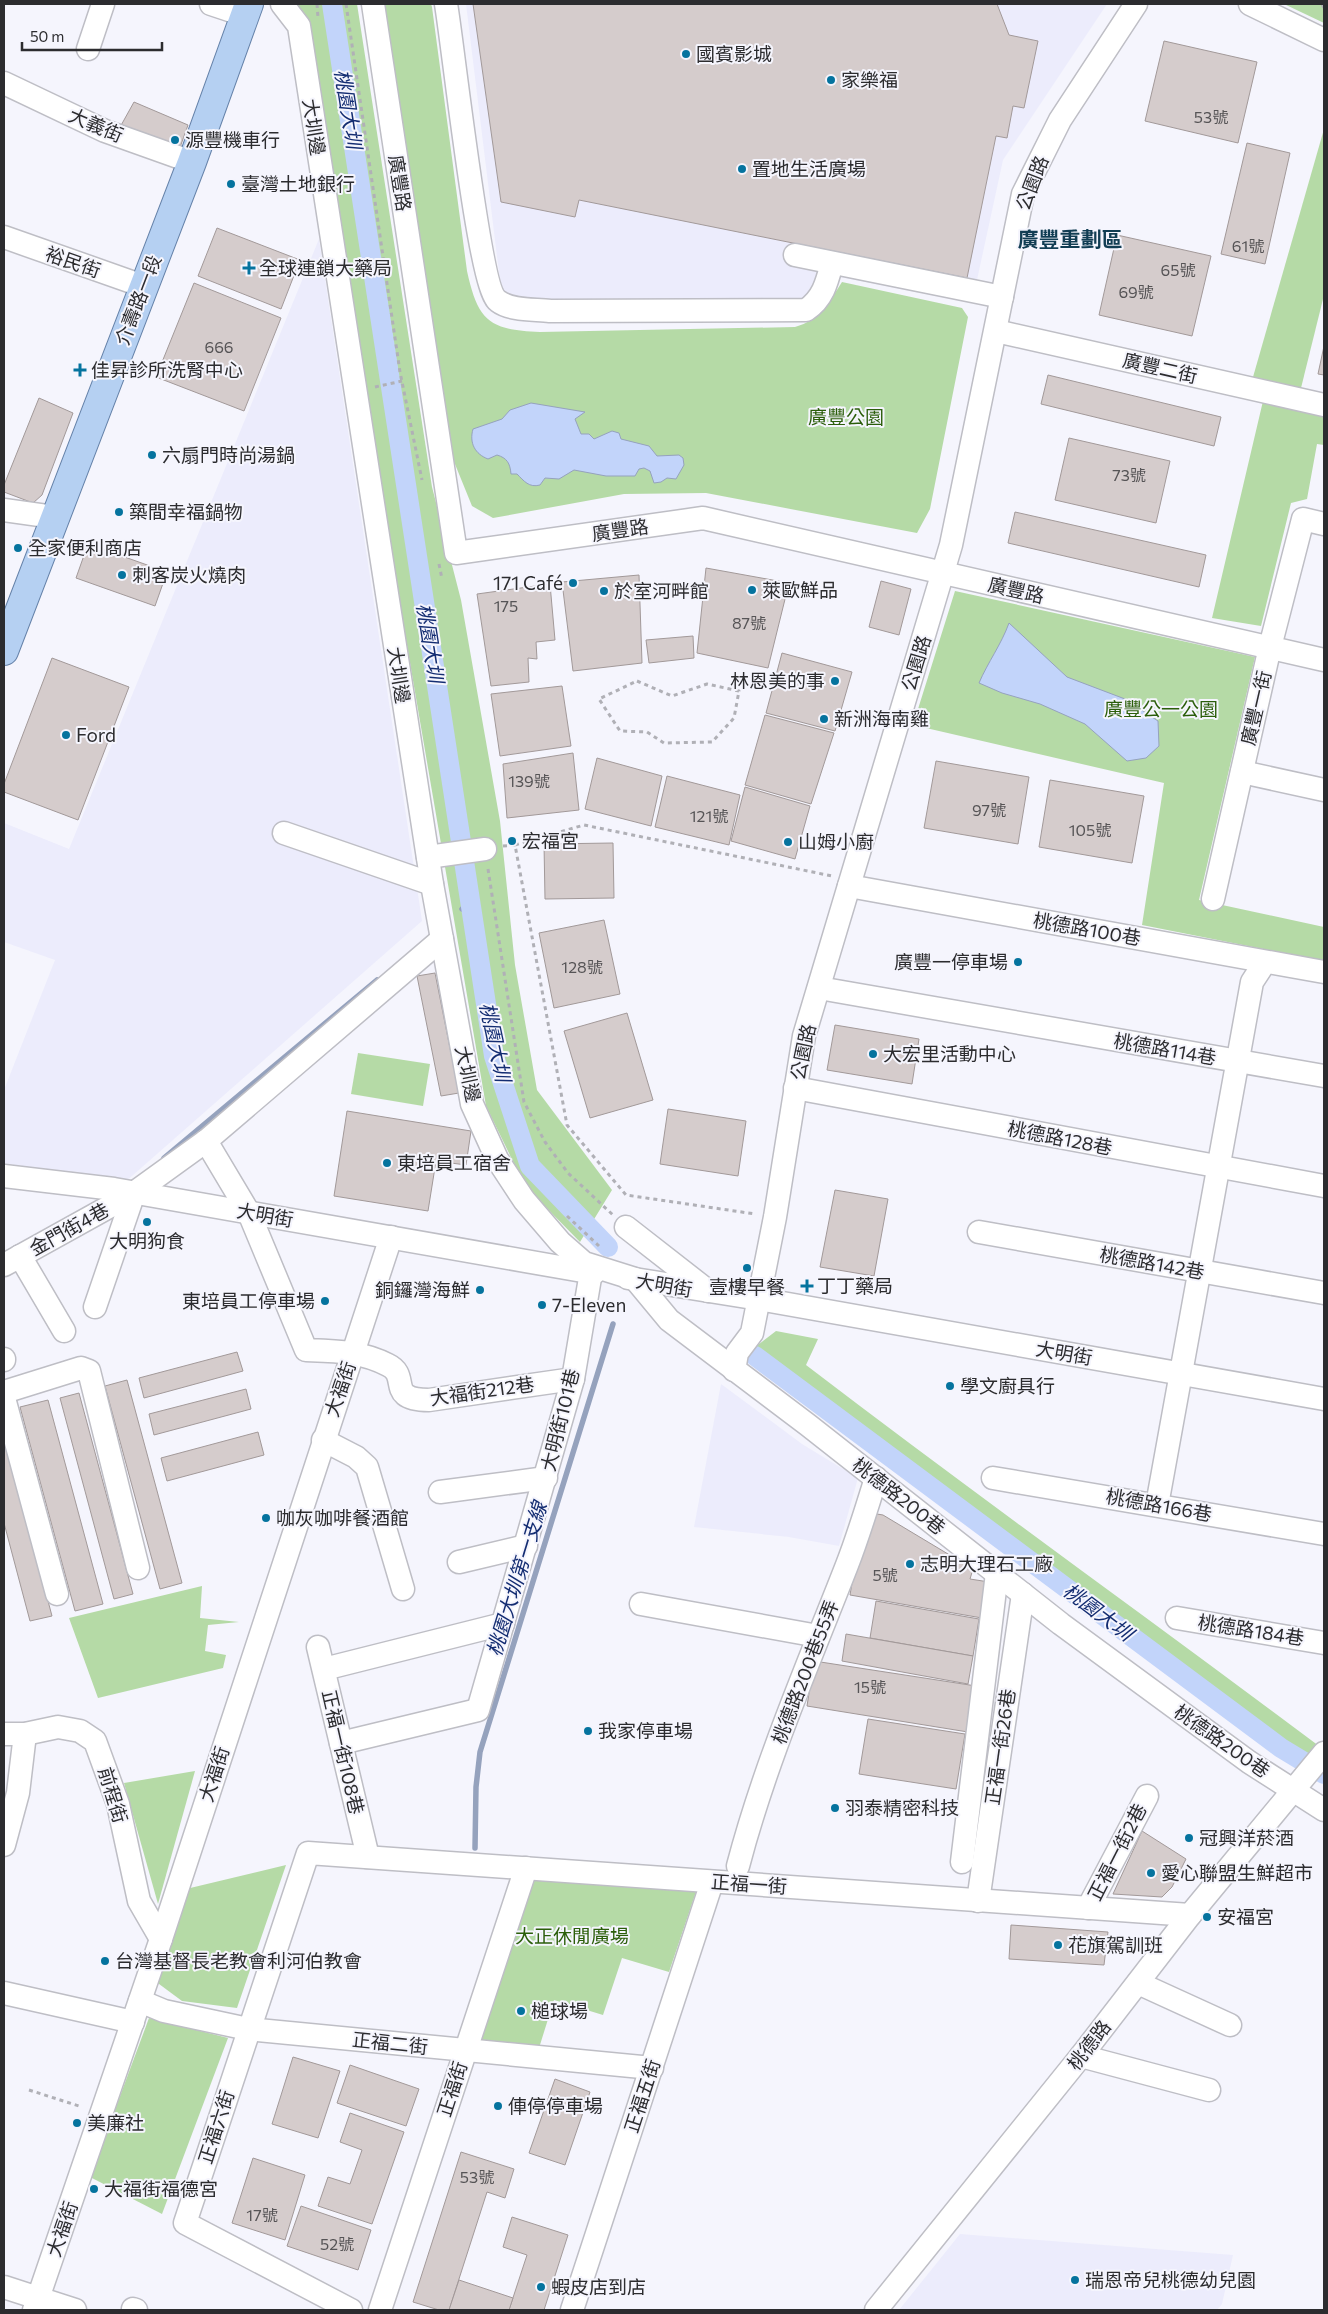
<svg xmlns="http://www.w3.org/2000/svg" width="1328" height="2314" font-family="Commissioner,'Noto Sans TC',sans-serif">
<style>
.built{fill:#ececfc}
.green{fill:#b5daa6}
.water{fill:#c2d4fa;stroke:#95a2bd}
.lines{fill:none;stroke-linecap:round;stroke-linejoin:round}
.stream{stroke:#95a2bd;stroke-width:5.5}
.canal{stroke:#c2d4fa;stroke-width:20}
.building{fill:#d5cccc;stroke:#a29999}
.minor-casing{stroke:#bebec5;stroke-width:25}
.major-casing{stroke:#6582a9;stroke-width:30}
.path{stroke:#b0b0b6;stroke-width:3;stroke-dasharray:4 4;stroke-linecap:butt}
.minor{stroke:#fff;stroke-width:22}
.major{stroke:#b5d0f2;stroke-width:28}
.poi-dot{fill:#05739e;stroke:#f5f5fd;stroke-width:2}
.labels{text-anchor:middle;stroke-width:4;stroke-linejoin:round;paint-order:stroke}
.number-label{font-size:16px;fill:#565456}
.poi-label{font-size:19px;fill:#2c2c2f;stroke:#f5f5fd;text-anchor:start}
.street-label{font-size:19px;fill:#2c2c2f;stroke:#f5f5fd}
.park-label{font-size:19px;fill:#2b5e0a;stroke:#f5f5fd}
.water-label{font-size:20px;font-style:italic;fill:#142d72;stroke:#f5f5fd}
.quarter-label{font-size:21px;font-weight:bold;fill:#113d53;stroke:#f5f5fd}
</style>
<rect width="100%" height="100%" fill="#f5f5fd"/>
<g class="built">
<path d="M466,4H1107L1003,160L972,303L825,274L811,306L515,311L502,297Z"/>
<path d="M319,239L422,921L124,1183L4,1163V1090L55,960L4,942V823L69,849Z"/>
<path d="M721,1384L802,1444L858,1478L839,1546L789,1537L694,1527Z"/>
<path d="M960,2234L1233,2255L1222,2304L1217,2310H899Z"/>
</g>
<g class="green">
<path d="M297,4H357L432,487L461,600L500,821L515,965L537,1090L612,1190L580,1242L525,1186L486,1106Z"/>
<path d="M380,4H431L432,7L467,271C478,321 489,330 540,332L795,327C820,320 829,302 842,282L962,308L968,317L930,509L917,533L706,493L624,494L493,518L472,506L446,442Z"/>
<path d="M1284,4H1324V23Z"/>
<path d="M1324,129V295L1301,388L1253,377Z"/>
<path d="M1263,401L1324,415V445L1317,444L1307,499L1291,503L1261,626L1212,618Z"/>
<path d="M955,591L1255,657L1199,900L1324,927V961L1142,925L1164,783L913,725Z"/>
<path d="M358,1053L430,1064L423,1106L351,1094Z"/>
<path d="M776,1331L818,1339L806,1365C976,1495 1151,1620 1323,1749L1312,1761L754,1348Z"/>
<path d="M202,1586L200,1618L239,1622L208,1625L205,1651L226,1655L223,1668L98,1698L69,1618Z"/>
<path d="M195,1771L158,1904L124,1783Z"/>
<path d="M286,1865L237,2008L182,2001L155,1981L186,1889Z"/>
<path d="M534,1878L697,1889L669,1972L622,1958L603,2015L554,2000L539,2048L475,2042Z"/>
<path d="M149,2018L228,2038L162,2214L90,2177Z"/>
</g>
<g class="water">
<path d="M531,403L585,412L575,419L581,434H589L594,439L612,431L619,433L621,439L649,446L657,456L679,455L683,458L684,465L676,479L667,478L661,482L654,483L650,471L644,468L639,469L635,476H606L574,470L559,479L545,478L540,485C529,488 524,481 517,474H511C510,463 507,458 497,455L488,459C475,454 469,443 473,429L502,419L510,410Z"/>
<path d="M1009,623L1067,677L1125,699L1158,721L1159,746L1146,758L1127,761L1085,724L1040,704L1002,693L979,683C988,662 1001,645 1009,623Z"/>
</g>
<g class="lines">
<g class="stream">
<path d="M462,909L470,902"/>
<path d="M164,1158L377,980"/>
<path d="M475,1848L476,1787L480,1752L613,1324"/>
</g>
<g class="canal">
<path d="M332,4L494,1056L530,1166L608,1247"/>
<path d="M755,1356L1281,1748L1324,1774"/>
</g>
</g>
<g class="building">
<path d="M473,4H997L1009,35L1038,41L1024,108L1013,106L1007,138L996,136L967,278L579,200L575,217L501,202Z"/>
<path d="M1164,41L1257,62L1238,143L1145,121Z"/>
<path d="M134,102L188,125L178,153L119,129Z"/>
<path d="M1247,143L1290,153L1265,264L1221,254Z"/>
<path d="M217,228L300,260L281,309L198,276Z"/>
<path d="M1117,235L1211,256L1192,336L1099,315Z"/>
<path d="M194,283L281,318L244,411L156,377Z"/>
<path d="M1324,346V375L1318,374Z"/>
<path d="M1048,375L1221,417L1214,446L1041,404Z"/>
<path d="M39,398L73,413L42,495L33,503L4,492V485Z"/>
<path d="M1069,438L1170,461L1156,523L1055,500Z"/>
<path d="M1015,512L1206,555L1199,587L1008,543Z"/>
<path d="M88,544L167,572L155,606L76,578Z"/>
<path d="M706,568L789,583L768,668L697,653Z"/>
<path d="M639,575L642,663L573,671L562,582Z"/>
<path d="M881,581L911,589L899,635L869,627Z"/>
<path d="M550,584L555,640L536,642L537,659L528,658L529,682L491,686L477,594Z"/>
<path d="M693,636L694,658L649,663L646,640Z"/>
<path d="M782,653L852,672L835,731L766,713Z"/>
<path d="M52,658L129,687L78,820L4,792V784Z"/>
<path d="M562,686L571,746L500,756L491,694Z"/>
<path d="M765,715L834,733L811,804L745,785Z"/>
<path d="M573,753L579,810L507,818L503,764Z"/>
<path d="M597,758L662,776L651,826L585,809Z"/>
<path d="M936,761L1029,777L1018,844L924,828Z"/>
<path d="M667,776L740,795L729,845L655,827Z"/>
<path d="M1050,780L1144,796L1132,863L1039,847Z"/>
<path d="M745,787L810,806L795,859L731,841Z"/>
<path d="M613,843L614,898L545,899L544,844Z"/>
<path d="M604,920L620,994L554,1008L539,933Z"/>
<path d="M435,973L459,1093L441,1096L417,976Z"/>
<path d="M627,1013L653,1100L590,1118L564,1031Z"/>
<path d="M835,1025L919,1039L912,1084L827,1070Z"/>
<path d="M668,1109L746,1121L738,1176L660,1164Z"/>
<path d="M347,1111L471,1131L466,1165L436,1161L428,1211L334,1196Z"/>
<path d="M835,1190L888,1199L874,1276L820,1267Z"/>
<path d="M237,1352L243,1371L144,1398L139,1378Z"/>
<path d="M127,1380L182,1583L160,1589L105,1386Z"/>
<path d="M246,1389L251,1409L154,1435L149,1414Z"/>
<path d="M79,1393L133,1594L114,1599L60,1398Z"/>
<path d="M48,1400L103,1604L75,1611L20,1407Z"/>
<path d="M258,1432L264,1455L167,1481L161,1458Z"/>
<path d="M4,1436L52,1616L30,1621L4,1523Z"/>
<path d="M871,1513L883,1515L973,1569L970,1579L989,1582L982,1618L850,1595L856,1559Z"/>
<path d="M876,1601L979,1619L973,1656L870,1638Z"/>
<path d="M846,1634L973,1656L968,1684L842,1661Z"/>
<path d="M814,1661L976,1686L968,1732L807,1706Z"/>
<path d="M868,1719L965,1734L956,1789L859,1774Z"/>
<path d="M1142,1831L1186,1859L1172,1887L1162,1897L1113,1894Z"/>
<path d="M1011,1925L1108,1932L1104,1965L1009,1959Z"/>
<path d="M293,2057L340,2071L318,2138L272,2124Z"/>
<path d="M350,2065L419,2089L406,2126L337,2103Z"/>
<path d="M555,2079L590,2092L565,2165L529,2153Z"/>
<path d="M350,2113L404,2132L372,2224L318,2206L328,2177L350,2184L362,2150L340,2142Z"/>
<path d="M461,2152L514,2169L505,2198L487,2192L449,2310H439L413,2302Z"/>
<path d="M253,2158L305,2175L285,2240L232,2223Z"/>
<path d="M301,2206L371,2230L358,2270L287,2246Z"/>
<path d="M512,2217L568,2235L544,2310H509L527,2255L503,2247Z"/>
<path d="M459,2280L513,2298L509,2310H449Z"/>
</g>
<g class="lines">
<defs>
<g id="minor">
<path d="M211,4L244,15"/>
<path d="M282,4L299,26L432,884L472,1104L497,1159L524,1200L560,1242L584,1263L635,1279L669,1320L808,1425L1061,1624L1249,1762L1324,1810"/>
<path d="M373,4L456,553L703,518L1324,660"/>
<path d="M446,4C453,44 479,288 498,301C511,311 535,309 550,311L806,310C823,299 827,282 832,263"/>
<path d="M1250,4L1324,40"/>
<path d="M88,49L103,4"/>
<path d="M4,83L105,131L192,162"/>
<path d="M4,237L143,286"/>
<path d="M795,255L1002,297"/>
<path d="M996,331L1324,405"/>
<path d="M4,510L54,517"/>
<path d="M1242,772L1324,790"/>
<path d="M284,833L432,884"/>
<path d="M428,857L485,849"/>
<path d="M849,886L1324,972"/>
<path d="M1213,899L1270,647L1303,519L1324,524"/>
<path d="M819,988L1324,1076"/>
<path d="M795,1088L1324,1186"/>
<path d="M206,1141L249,1213L306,1350C334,1351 362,1351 388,1365C411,1376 385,1400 429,1400L573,1379"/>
<path d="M4,1176L114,1189L594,1273"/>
<path d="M626,1227L708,1291"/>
<path d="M979,1232L1324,1293"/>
<path d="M20,1256L64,1331"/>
<path d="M4,1265L134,1193L206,1141L442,939"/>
<path d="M628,1278L759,1299L1324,1399"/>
<path d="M95,1307L134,1193"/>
<path d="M4,1359V1360"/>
<path d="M734,1370L737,1353L752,1333L775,1217L804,1036L951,545L1023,194L1060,120L1136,4"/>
<path d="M4,1392L81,1368L89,1371L138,1568"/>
<path d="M4,1398L57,1594"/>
<path d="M323,1440L356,1457L367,1467L403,1589"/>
<path d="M993,1478L1324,1534"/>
<path d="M440,1492L546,1478"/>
<path d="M1157,1505L1252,982L1265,962"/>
<path d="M459,1562L526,1546"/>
<path d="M641,1604L818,1636"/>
<path d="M1177,1618L1324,1643"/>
<path d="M318,1647L368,1857"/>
<path d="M324,1669L503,1624"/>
<path d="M4,1734H25L58,1727L80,1731L95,1741L118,1804L139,1901L161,1939"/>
<path d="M341,1743L478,1710L573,1379L591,1272"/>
<path d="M4,1845L18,1793L25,1734"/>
<path d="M962,1862L997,1573"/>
<path d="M738,1866C765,1763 808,1665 847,1565C858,1537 867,1507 876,1478"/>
<path d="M978,1901L1023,1594"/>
<path d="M1088,1908L1147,1796"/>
<path d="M1138,1983L1230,2025"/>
<path d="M4,1993L133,2022"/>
<path d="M140,2001L164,2011L248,2029L652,2068"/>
<path d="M1081,2056L1209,2090"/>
<path d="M4,2287L75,2310"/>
<path d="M133,2309L136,2310"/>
<path d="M34,2310L161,1939L391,1237"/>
<path d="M351,2310L185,2223L308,1853L1190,1915"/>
<path d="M380,2310L526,1868"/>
<path d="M572,2310L712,1882"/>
<path d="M876,2310L1081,2056L1190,1915L1324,1753"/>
</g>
<path id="major" d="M4,651L192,162L249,4"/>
</defs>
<use href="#minor" class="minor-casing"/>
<use href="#major" class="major-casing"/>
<g class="path">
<path d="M317,4L318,18"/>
<path d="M346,4L400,372L422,480"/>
<path d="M1322,4L1324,8"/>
<path d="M375,387L402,381"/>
<path d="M439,564L442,579"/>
<path d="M637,681L672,696L707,684L739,691L734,718L712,742L664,743L647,732L620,731L599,699Z"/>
<path d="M515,845L584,825L832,876"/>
<path d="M503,846L515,845L567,1125L626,1195L755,1214"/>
<path d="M488,869L524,1102L545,1142L568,1173L613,1215"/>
<path d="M567,1216L599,1246"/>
<path d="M29,2090L82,2107"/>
</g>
<use href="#minor" class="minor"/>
<use href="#major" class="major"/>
</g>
<g class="poi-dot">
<circle cx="686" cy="54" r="5"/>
<circle cx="831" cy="80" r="5"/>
<circle cx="175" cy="140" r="5"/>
<circle cx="742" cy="169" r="5"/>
<circle cx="231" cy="184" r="5"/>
<path d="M246.5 260.5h5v5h5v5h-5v5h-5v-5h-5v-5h5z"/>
<path d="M77.5 362.5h5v5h5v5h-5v5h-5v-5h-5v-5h5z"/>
<circle cx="152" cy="455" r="5"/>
<circle cx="119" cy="512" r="5"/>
<circle cx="18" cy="548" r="5"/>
<circle cx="122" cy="575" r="5"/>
<circle cx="573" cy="583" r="5"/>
<circle cx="752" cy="590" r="5"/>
<circle cx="604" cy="591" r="5"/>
<circle cx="835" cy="681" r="5"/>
<circle cx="824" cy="719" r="5"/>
<circle cx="66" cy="735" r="5"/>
<circle cx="512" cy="841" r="5"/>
<circle cx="788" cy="842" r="5"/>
<circle cx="1018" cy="962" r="5"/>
<circle cx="873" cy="1054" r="5"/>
<circle cx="387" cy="1163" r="5"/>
<circle cx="147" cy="1222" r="5"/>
<circle cx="747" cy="1268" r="5"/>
<path d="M804.5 1278.5h5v5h5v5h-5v5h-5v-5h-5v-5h5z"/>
<circle cx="480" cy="1290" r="5"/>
<circle cx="325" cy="1301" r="5"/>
<circle cx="542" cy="1305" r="5"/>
<circle cx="950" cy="1386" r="5"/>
<circle cx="266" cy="1518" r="5"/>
<circle cx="910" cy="1564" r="5"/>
<circle cx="588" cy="1731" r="5"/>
<circle cx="835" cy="1808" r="5"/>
<circle cx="1189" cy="1838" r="5"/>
<circle cx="1151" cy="1873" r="5"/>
<circle cx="1207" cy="1917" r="5"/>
<circle cx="1058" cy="1945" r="5"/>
<circle cx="105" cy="1961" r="5"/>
<circle cx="521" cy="2011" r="5"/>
<circle cx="498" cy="2106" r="5"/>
<circle cx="77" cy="2123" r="5"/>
<circle cx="94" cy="2189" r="5"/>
<circle cx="1075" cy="2280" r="5"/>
<circle cx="541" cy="2287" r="5"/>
</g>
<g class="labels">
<g class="number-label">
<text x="1211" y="123">53號</text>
<text x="1248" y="252">61號</text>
<text x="1178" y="276">65號</text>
<text x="1136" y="298">69號</text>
<text x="219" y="353">666</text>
<text x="1129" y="481">73號</text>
<text x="506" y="612">175</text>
<text x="749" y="629">87號</text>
<text x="529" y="787">139號</text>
<text x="989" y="816">97號</text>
<text x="709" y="822">121號</text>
<text x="1090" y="836">105號</text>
<text x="582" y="973">128號</text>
<text x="885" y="1581">5號</text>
<text x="870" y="1693">15號</text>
<text x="477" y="2183">53號</text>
<text x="262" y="2221">17號</text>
<text x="337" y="2250">52號</text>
</g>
<g class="poi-label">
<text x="696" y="61">國賓影城</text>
<text x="841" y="87">家樂福</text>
<text x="185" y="147">源豐機車行</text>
<text x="752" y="176">置地生活廣場</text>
<text x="241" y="191">臺灣土地銀行</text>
<text x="259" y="275">全球連鎖大藥局</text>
<text x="91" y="377">佳昇診所洗腎中心</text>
<text x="162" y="462">六扇門時尚湯鍋</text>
<text x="129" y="519">築間幸福鍋物</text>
<text x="28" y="555">全家便利商店</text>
<text x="132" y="582">刺客炭火燒肉</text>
<text x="563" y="590" text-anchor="end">171 Café</text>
<text x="762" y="597">萊歐鮮品</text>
<text x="614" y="598">於室河畔館</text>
<text x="825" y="688" text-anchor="end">林恩美的事</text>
<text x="834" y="726">新洲海南雞</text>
<text x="76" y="742">Ford</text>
<text x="522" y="848">宏福宮</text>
<text x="798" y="849">山姆小廚</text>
<text x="1008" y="969" text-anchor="end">廣豐一停車場</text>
<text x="883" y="1061">大宏里活動中心</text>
<text x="397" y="1170">東培員工宿舍</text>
<text x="147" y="1248" text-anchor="middle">大明狗食</text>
<text x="817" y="1293">丁丁藥局</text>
<text x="747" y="1294" text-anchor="middle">壹樓早餐</text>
<text x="470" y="1297" text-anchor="end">銅鑼灣海鮮</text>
<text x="315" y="1308" text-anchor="end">東培員工停車場</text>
<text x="552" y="1312">7-Eleven</text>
<text x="960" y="1393">學文廚具行</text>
<text x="276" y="1525">咖灰咖啡餐酒館</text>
<text x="920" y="1571">志明大理石工廠</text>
<text x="598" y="1738">我家停車場</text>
<text x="845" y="1815">羽泰精密科技</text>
<text x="1199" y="1845">冠興洋菸酒</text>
<text x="1161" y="1880">愛心聯盟生鮮超市</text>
<text x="1217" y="1924">安福宮</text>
<text x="1068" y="1952">花旗駕訓班</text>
<text x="115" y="1968">台灣基督長老教會利河伯教會</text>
<text x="531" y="2018">槌球場</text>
<text x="508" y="2113">俥停停車場</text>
<text x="87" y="2130">美廉社</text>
<text x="104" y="2196">大福街福德宮</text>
<text x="1085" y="2287">瑞恩帝兒桃德幼兒園</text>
<text x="551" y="2294">蝦皮店到店</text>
</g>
<g class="street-label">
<text transform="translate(96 125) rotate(23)" y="7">大義街</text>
<text transform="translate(314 127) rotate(81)" y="7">大圳邊</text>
<text transform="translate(400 183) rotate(81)" y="7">廣豐路</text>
<text transform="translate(1032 183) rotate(-69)" y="7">公園路</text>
<text transform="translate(73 262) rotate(19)" y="7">裕民街</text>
<text transform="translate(138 300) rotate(-69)" y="7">介壽路一段</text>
<text transform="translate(1160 368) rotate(13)" y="7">廣豐二街</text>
<text transform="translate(620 530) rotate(-8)" y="7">廣豐路</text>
<text transform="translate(1016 590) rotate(13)" y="7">廣豐路</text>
<text transform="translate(916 663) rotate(-73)" y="7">公園路</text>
<text transform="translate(399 675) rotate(81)" y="7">大圳邊</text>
<text transform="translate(1256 708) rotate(-77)" y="7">廣豐一街</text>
<text transform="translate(1087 929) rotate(10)" y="7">桃德路100巷</text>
<text transform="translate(1165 1049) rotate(10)" y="7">桃德路114巷</text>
<text transform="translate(803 1052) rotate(-78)" y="7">公園路</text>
<text transform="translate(468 1074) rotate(78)" y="7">大圳邊</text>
<text transform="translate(1060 1138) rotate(11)" y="7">桃德路128巷</text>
<text transform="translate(265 1215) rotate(10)" y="7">大明街</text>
<text transform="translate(69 1229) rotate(-29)" y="7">金門街4巷</text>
<text transform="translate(1152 1263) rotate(10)" y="7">桃德路142巷</text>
<text transform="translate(664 1285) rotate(10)" y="7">大明街</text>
<text transform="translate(1064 1353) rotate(10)" y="7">大明街</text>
<text transform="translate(340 1389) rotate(-71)" y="7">大福街</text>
<text transform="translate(482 1391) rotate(-8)" y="7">大福街212巷</text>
<text transform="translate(560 1420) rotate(-76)" y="7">大明街101巷</text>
<text transform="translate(899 1496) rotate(38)" y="7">桃德路200巷</text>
<text transform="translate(1159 1505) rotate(10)" y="7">桃德路166巷</text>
<text transform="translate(1251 1630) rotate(9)" y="7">桃德路184巷</text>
<text transform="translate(805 1672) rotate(-69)" y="7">桃德路200巷55弄</text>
<text transform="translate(1222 1741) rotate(35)" y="7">桃德路200巷</text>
<text transform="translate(1000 1747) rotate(-82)" y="7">正福一街26巷</text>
<text transform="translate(343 1752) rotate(77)" y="7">正福一街108巷</text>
<text transform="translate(214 1774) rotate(-72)" y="7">大福街</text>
<text transform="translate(113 1795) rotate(73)" y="7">前程街</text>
<text transform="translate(1117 1852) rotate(-63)" y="7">正福一街2巷</text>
<text transform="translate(749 1884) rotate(4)" y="7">正福一街</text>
<text transform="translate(390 2043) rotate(6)" y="7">正福二街</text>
<text transform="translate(1089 2045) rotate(-52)" y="7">桃德路</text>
<text transform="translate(452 2089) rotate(-72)" y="7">正福街</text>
<text transform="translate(642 2096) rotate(-72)" y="7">正福五街</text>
<text transform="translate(216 2127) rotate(-72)" y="7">正福六街</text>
<text transform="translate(62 2229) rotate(-71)" y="7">大福街</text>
</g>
<g class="park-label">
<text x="846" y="424">廣豐公園</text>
<text x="1161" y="716">廣豐公一公園</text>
<text x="572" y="1943">大正休閒廣場</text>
</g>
<g class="water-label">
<text transform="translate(348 109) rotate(81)" y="7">桃園大圳</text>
<text transform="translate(430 643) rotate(81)" y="7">桃園大圳</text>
<text transform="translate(495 1042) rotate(78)" y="7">桃園大圳</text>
<text transform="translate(517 1579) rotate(-73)" y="7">桃園大圳第一支線</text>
<text transform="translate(1098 1612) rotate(37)" y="7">桃園大圳</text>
</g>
<g class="quarter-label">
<text x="1070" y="247">廣豐重劃區</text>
</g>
</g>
<rect width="1328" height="2314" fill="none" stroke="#2c2c2f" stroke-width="10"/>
<path d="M22 42v8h140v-8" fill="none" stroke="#2c2c2f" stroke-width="2.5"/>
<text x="30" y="42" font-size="15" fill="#2c2c2f" stroke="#f5f5fd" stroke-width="4" paint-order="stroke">50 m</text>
</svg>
